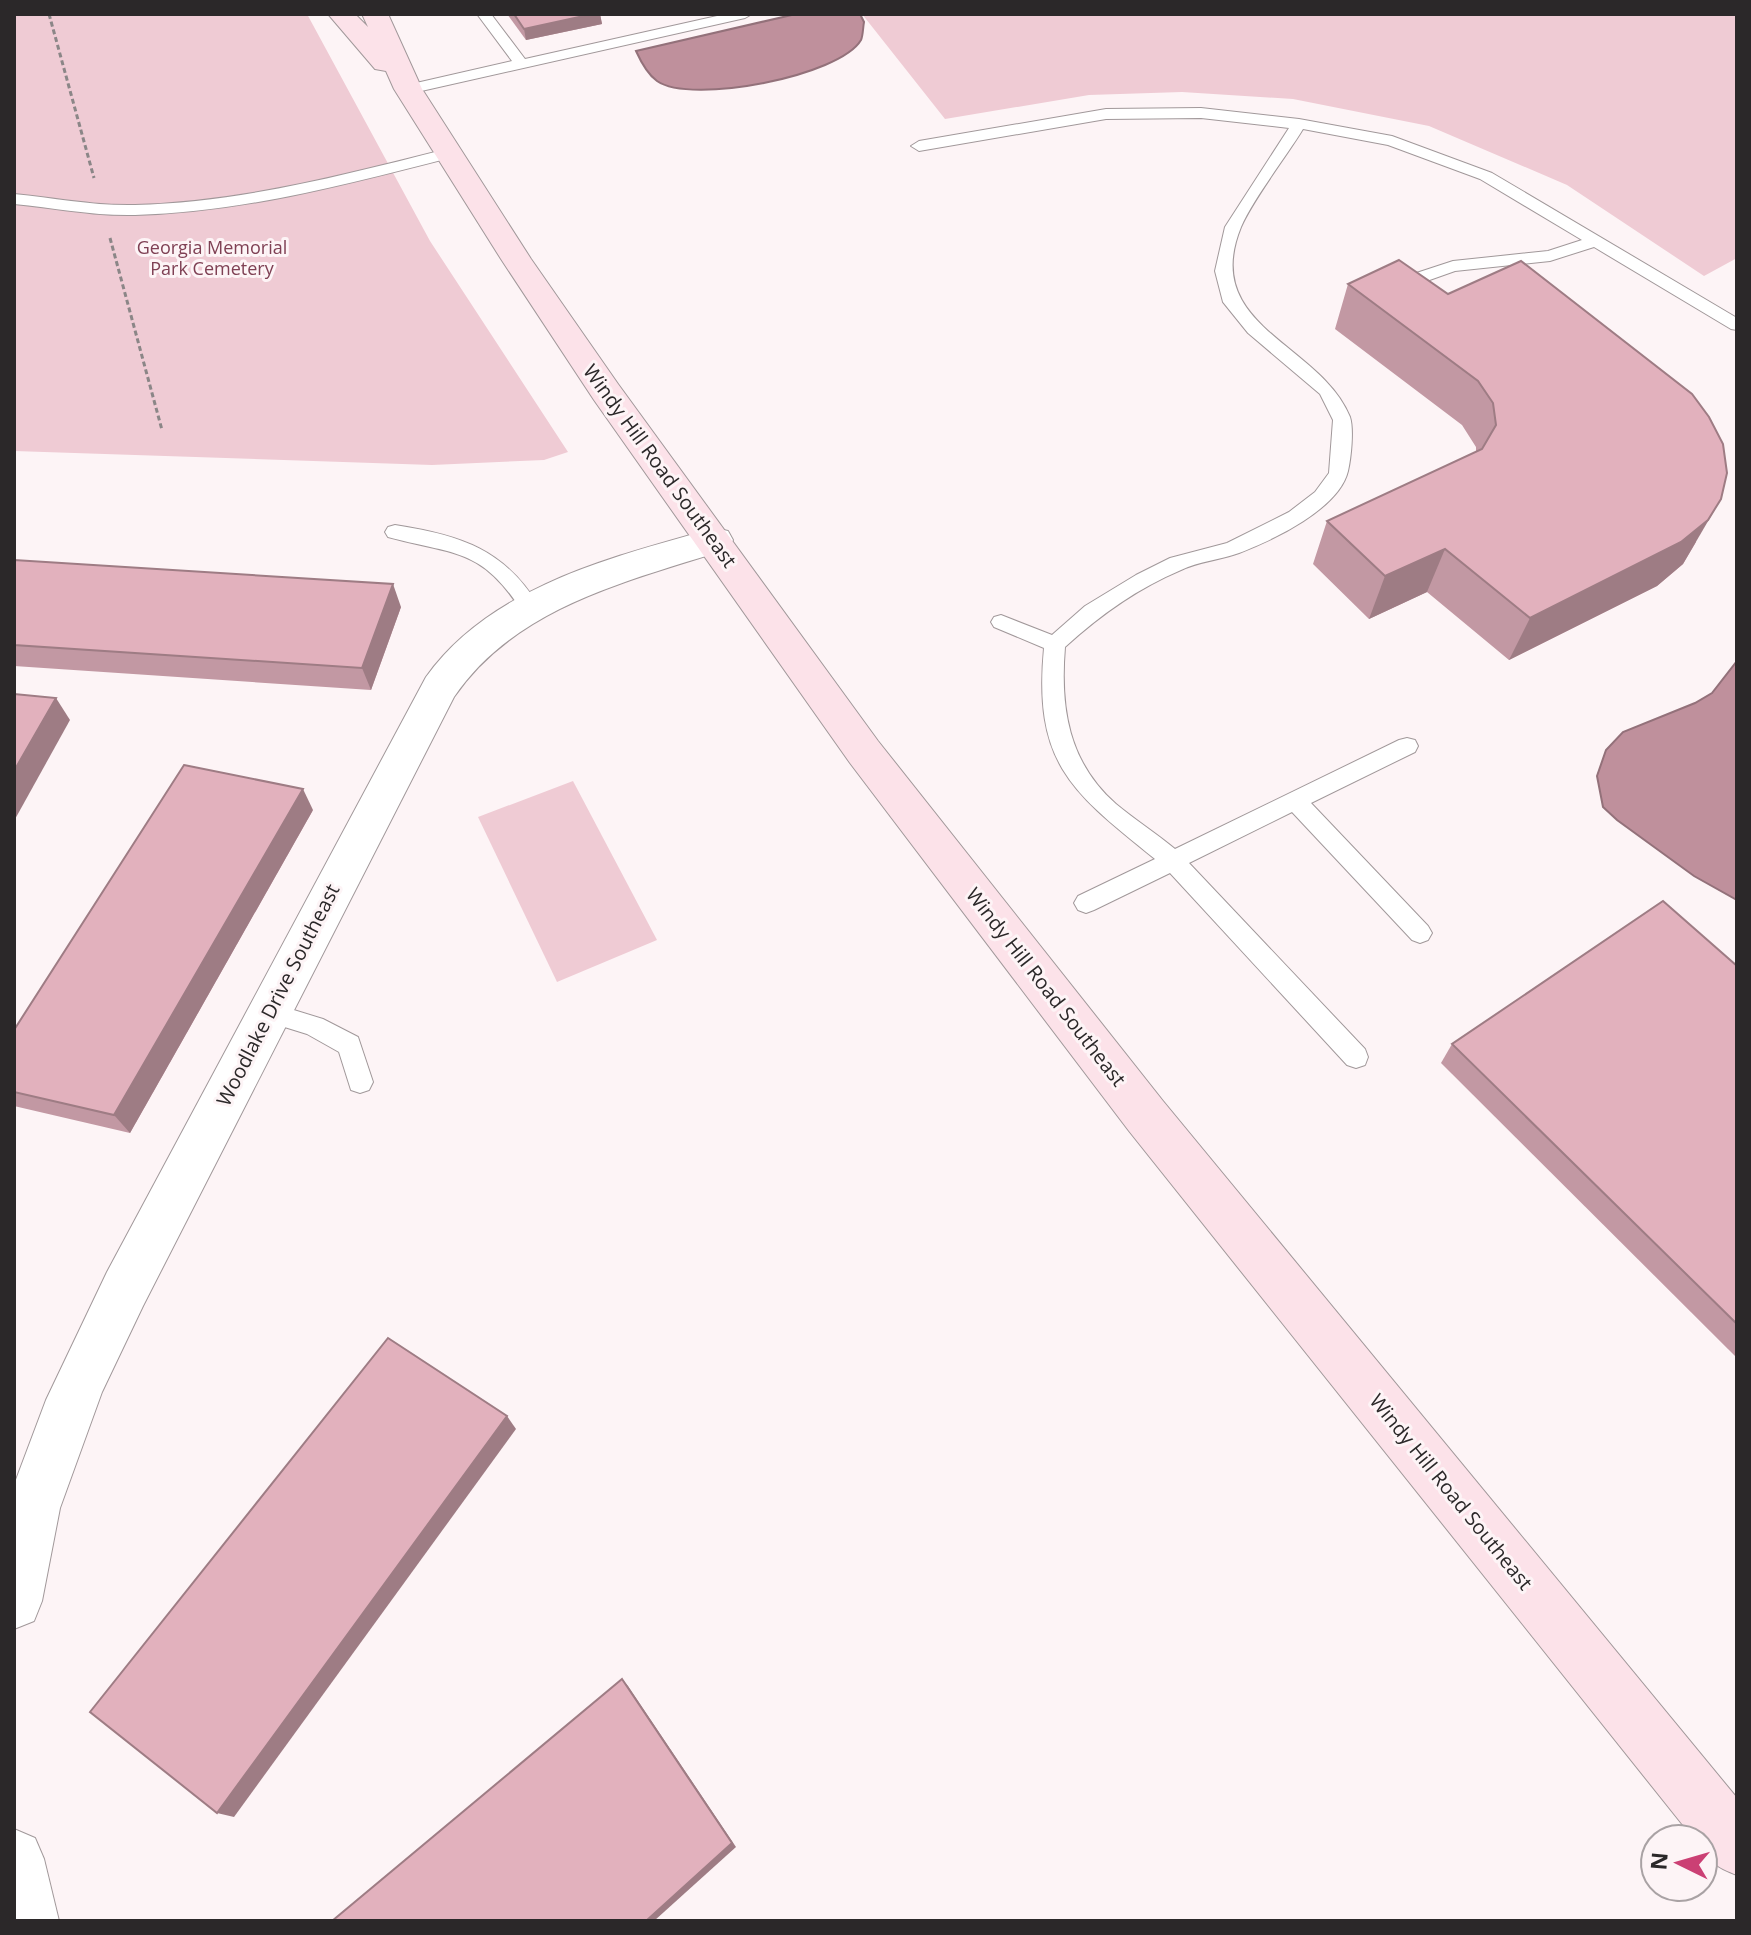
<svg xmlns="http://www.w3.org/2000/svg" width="1751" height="1935" font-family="'Open Sans',sans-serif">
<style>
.green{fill:#efcbd4}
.water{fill:#bf909c;stroke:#93717a;stroke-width:2}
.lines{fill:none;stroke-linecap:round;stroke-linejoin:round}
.service-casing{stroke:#a1989a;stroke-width:2}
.minor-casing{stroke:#a1989a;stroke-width:2}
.secondary-casing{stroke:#a1989a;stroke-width:2}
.path{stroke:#8b8687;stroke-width:3;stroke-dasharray:5 3;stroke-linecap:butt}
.service{fill:#fff;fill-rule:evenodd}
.minor{fill:#fff;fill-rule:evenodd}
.secondary{fill:#fce2e9;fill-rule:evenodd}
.wall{fill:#c298a3}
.shaded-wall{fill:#9e7c84}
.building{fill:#e2b1bd;stroke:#9e7c84;stroke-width:2}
.labels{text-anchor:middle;stroke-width:6;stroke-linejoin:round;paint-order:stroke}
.far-park-label{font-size:18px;fill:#7f4054;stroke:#fdf4f6}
.street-label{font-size:20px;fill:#2b2829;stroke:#fdf4f6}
</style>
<rect width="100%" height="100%" fill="#fdf4f6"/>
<g class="green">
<path d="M14,14H307L430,241L568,452L544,460L432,465L14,451Z"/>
<path d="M862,14H1737V258L1704,276L1567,185L1429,126L1293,99L1182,92L1089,95L945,119Z"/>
<path d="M573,781L657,940L557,982L478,817Z"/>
</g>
<g class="water">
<path d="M796,14H860L864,22C863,27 863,36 861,40C840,76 691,105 657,81C647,74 641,62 636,51Z"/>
<path d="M1737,661V900L1694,876L1617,820L1603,807L1597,776L1606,750L1623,732L1695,703L1712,693Z"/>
</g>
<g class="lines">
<defs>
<g id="service">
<path d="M477,14H491L525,59L726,14H752L745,18L408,94L403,92V86L512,61Z"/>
<path d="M1201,108L1299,119L1392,136L1492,173L1737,318V330L1731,329L1594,247L1550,261L1455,271L1407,288H1395L1392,284L1395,280L1453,261L1548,251L1582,240L1480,179L1388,145L1303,129C1286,157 1253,199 1241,227C1200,327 1320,343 1350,417C1354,429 1351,458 1348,471C1339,509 1273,540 1239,553C1221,560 1199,561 1181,570C1138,588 1100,615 1065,647C1060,707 1068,762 1116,804C1135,820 1156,833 1175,849L1399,740L1407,738L1415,740L1418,746L1415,752L1311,803L1428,926L1432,933L1428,940L1420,943L1412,940L1292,812L1189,863L1365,1049L1368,1057L1365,1065L1356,1068L1347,1065L1170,873L1094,910L1086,913L1078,910L1074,903L1078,896L1155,859C1072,792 1033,764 1044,648L994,627L991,622L994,617L1001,615L1052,635L1085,606L1136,575L1170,558L1227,543L1289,512L1315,492L1329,473L1333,420L1320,394L1248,333L1223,302L1215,271L1225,227L1289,128L1201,118L1106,119L919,151L911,146L919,141L1106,109Z"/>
<path d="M447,149L455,154L453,157C348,184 243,212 135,215C94,216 55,208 14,204V194C55,198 94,206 135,205C242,202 344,175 447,149Z"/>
<path d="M395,525C460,535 505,549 540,608L537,613H523C482,547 454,555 388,537L385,532L388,527Z"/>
<path d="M271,1003L323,1019L358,1037L373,1082L369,1090L360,1093L351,1090L339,1052L307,1034L262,1020L259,1013L262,1006Z"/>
</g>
<g id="minor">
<path d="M715,528L728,531L733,540L728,549C629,581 516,606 454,697L143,1306L102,1392L60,1508L42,1601L34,1621L14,1629V1485L46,1400L107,1272L426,677C491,586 613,557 715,528Z"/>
<path d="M14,1829L35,1838L44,1859L59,1921H14Z"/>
</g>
<path id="secondary" d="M328,14H355L368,27L362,14H388L422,89L531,259L618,384L878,741L1163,1101L1737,1798V1875C1719,1868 1703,1861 1703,1839H1694L1129,1131L850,763L594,400L501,259L394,89L386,71L375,69Z"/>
</defs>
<use href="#service" class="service-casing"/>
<use href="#minor" class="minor-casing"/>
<use href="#secondary" class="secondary-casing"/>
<g class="path">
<path d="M49,14L94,178"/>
<path d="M110,238L162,430"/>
</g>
<use href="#service" class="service"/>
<use href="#minor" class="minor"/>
<use href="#secondary" class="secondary"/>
</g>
<g class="wall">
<path d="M507,14H600L602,24L526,40Z"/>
<path d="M1348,284L1696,542L1683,564L1657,586L1509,660L1427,592L1369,619L1313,564L1327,521L1476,452V447L1462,425L1335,329Z"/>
<path d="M14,560L401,607L371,690L14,666Z"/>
<path d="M313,810L130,1133L14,1106V1030Z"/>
<path d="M1737,966V1358L1441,1063L1452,1044Z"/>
</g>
<g class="shaded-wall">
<path d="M593,14H600L602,24L526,40L524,29Z"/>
<path d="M1721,499L1683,564L1657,586L1509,660L1530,618Z"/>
<path d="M1445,549L1427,592L1369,619L1385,576Z"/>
<path d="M393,584L401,607L371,690L362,668Z"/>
<path d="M56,698L70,720L14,821V771Z"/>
<path d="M303,789L313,810L130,1133L114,1115Z"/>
<path d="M507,1416L516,1429L234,1817L217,1813Z"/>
<path d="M622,1679L628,1686L736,1847L654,1921H646Z"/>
</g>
<g class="building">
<path d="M514,14H593L524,29Z"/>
<path d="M1399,260L1448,294L1521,261L1692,394L1709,417L1723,444L1727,473L1721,499L1708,520L1681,542L1530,618L1445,549L1385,576L1327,521L1482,449L1496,425L1493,403L1478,381L1348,284Z"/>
<path d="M14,560L393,584L362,668L14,645Z"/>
<path d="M14,694L56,698L14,771Z"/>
<path d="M184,765L303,789L114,1115L14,1092V1030Z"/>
<path d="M1663,901L1737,966V1324L1452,1044Z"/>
<path d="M388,1338L507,1416L217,1813L90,1712Z"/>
<path d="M622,1679L732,1843L646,1921H332Z"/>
</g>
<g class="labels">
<g class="far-park-label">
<text x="212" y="254">Georgia Memorial<tspan x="212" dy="21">Park Cemetery</tspan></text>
</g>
<g class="street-label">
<text transform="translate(660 466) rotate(54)" y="7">Windy Hill Road Southeast</text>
<text transform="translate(1046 987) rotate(52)" y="7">Windy Hill Road Southeast</text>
<text transform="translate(278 995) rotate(-63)" y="7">Woodlake Drive Southeast</text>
<text transform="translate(1451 1492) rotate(51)" y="7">Windy Hill Road Southeast</text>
</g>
</g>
<rect width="1751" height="1935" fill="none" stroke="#2b2829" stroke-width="32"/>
<g transform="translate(1679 1863) rotate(275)"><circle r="38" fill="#fdf4f6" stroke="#a9a2a4" stroke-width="2"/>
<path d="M0-6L14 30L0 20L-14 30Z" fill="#cb4074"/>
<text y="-12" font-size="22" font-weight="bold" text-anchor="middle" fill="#2b2829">N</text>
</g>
</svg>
